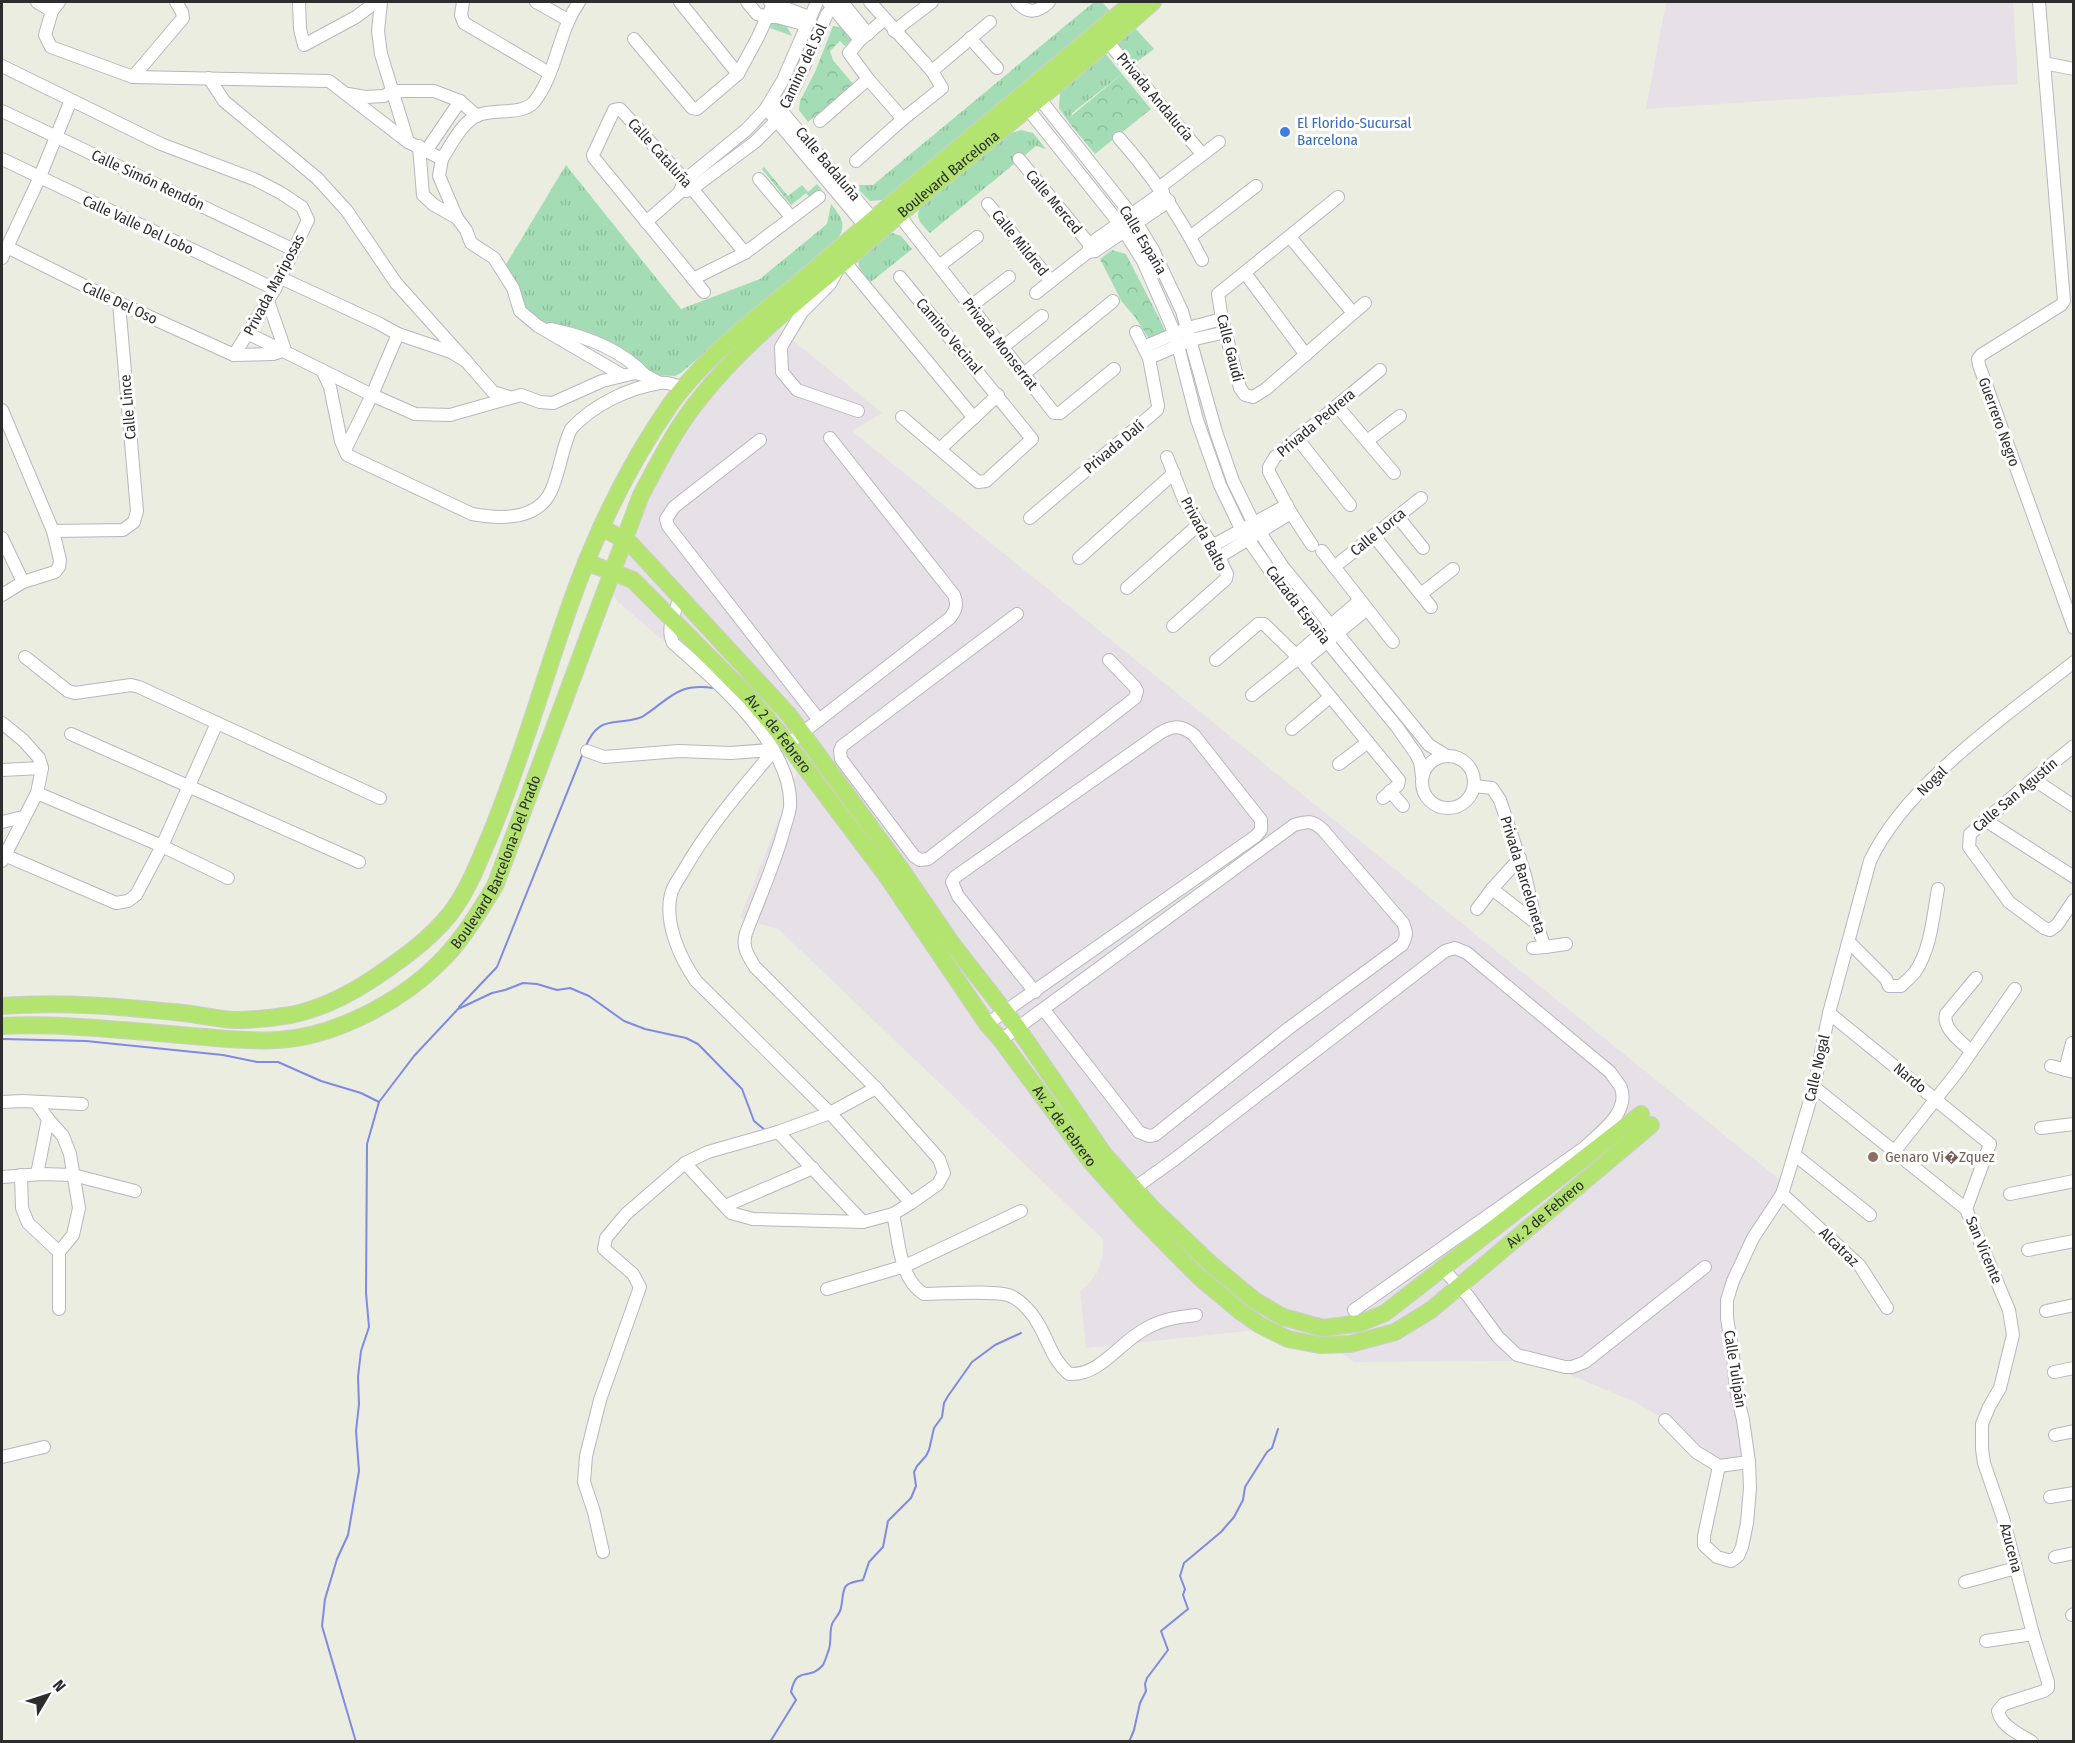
<svg xmlns="http://www.w3.org/2000/svg" width="2075" height="1743" font-family="'Fira Sans Condensed',sans-serif">
<style>
.industrial{fill:#e6e1e7}
.grass{fill:url(#grass-tufts)}
.forest{fill:url(#forest-crowns)}
.lines{fill:none;stroke-linecap:round;stroke-linejoin:round}
.stream{stroke:#8089e3;stroke-width:2}
.minor-casing{stroke:#bab5bf;stroke-width:14}
.major-casing{stroke:#cdcdcd;stroke-width:18}
.minor{stroke:#fff;stroke-width:12}
.major{stroke:#b4e470;stroke-width:16}
.shop-dot{fill:#3f7fe0;stroke:#fff;stroke-width:2}
.education-dot{fill:#8d6e63;stroke:#fff;stroke-width:2}
.labels{text-anchor:middle;stroke-width:6;stroke-linejoin:round;paint-order:stroke}
.street-label{font-size:15px;fill:#2d2d2d;stroke:#fff}
.shop-label{font-size:15px;fill:#366cbe;stroke:#fff;text-anchor:start}
.education-label{font-size:15px;fill:#785e54;stroke:#fff;text-anchor:start}
</style>
<defs>
<pattern id="grass-tufts" width="24" height="20" patternUnits="userSpaceOnUse" patternTransform="scale(1.5)"><rect width="24" height="20" fill="#a4ddb5"/><path d="M3 7l-1-3M5 7V3M7 7l1-3M15 17l-1-3M17 17v-4M19 17l1-3" fill="none" stroke="#8ebe9c"/></pattern>
<pattern id="forest-crowns" width="20" height="18" patternUnits="userSpaceOnUse" patternTransform="scale(1.5)"><rect width="20" height="18" fill="#a4ddb5"/><path d="M2 6a3 3 0 1 1 6 0M12 15a3 3 0 1 1 6 0" fill="none" stroke="#8ebe9c"/></pattern>
</defs>
<rect width="100%" height="100%" fill="#ebede1"/>
<g class="industrial">
<path d="M1666,2H2013L2018,84L1646,109Z"/>
<path d="M772,323L882,413L852,431L1785,1184L1727,1300L1749,1462L1719,1466L1665,1420L1635,1402L1561,1371L1521,1361L1354,1362L1323,1340L1276,1328L1086,1348L1080,1290L1088,1285L1098,1271L1103,1254V1239L778,929L740,918L802,760L618,602L607,586L671,439Z"/>
</g>
<g class="grass">
<path d="M1094,2H1102L1110,11L883,200L870,201L858,189V185H873Z"/>
<path d="M772,21L787,27L792,36L770,28Z"/>
<path d="M1135,28L1154,49L1134,64L1116,44Z"/>
<path d="M1105,53L1122,74L1072,113L1070,124L1059,108L1060,92Z"/>
<path d="M1021,130L1033,133L1046,149L1036,146L930,233C923,225 913,218 921,207L1011,133Z"/>
<path d="M566,165L681,309L760,279L827,224L831,204C840,216 847,222 839,237L681,373L675,376L654,375L610,348L538,326L520,311L502,271Z"/>
<path d="M893,233L901,236L912,249L871,282C864,275 855,268 860,258L889,234Z"/>
</g>
<g class="forest">
<path d="M833,26L842,27L852,39L845,46L840,41L830,51L833,60L854,85L808,122L799,110L800,101L815,72Z"/>
<path d="M1122,74L1151,109L1095,154L1070,124V117Z"/>
<path d="M764,167L788,196L802,185L808,192L817,184L822,190L811,199L806,193L791,205L762,169Z"/>
<path d="M1112,250L1126,254L1162,324L1165,331L1162,334L1149,339L1135,317L1122,302L1100,259Z"/>
</g>
<g class="lines">
<g class="stream">
<path d="M585,748C599,713 615,727 642,717C670,699 676,683 713,688"/>
<path d="M459,1007L497,967L583,753"/>
<path d="M2,1039L86,1041L223,1055L257,1062H278L321,1081L361,1093L379,1102"/>
<path d="M356,1742L322,1626L325,1599L337,1559L348,1535L359,1471L356,1431L359,1404L358,1377L361,1351L369,1327L366,1293L367,1144L379,1102L414,1056L458,1009L492,993L505,990L523,983L537,984L557,990L570,988L589,996L624,1021L645,1029L686,1038L698,1044L742,1089L754,1121L765,1130"/>
<path d="M770,1742L796,1700L791,1692C797,1664 809,1682 823,1665C825,1661 827,1655 828,1652C832,1643 829,1633 832,1624C834,1619 840,1614 841,1608C845,1588 839,1584 863,1580L869,1562L883,1547L888,1521L911,1498L916,1486L914,1472L917,1466L926,1456L929,1450L934,1428L942,1417L944,1403L948,1396L972,1362L995,1345L1021,1333"/>
<path d="M1129,1742L1134,1730L1140,1703L1146,1691L1145,1684L1147,1678L1168,1650L1161,1631L1188,1609L1183,1595L1185,1589L1180,1576L1184,1563L1221,1532L1234,1517L1243,1500L1245,1487L1267,1452L1272,1448L1278,1429"/>
</g>
<defs>
<g id="minor">
<path d="M37,2L52,11"/>
<path d="M59,2L52,11L45,35L51,47L133,77L329,81L408,142L442,159C451,145 461,124 476,116C492,108 522,116 534,102C552,80 557,47 568,22C571,15 575,8 579,2"/>
<path d="M299,2L300,29L304,45L356,17L376,2"/>
<path d="M381,2L378,31L381,54L408,142"/>
<path d="M463,2L461,15L464,23L549,73"/>
<path d="M536,2L568,20"/>
<path d="M680,2L738,74"/>
<path d="M747,2L757,14L767,17H777L807,25"/>
<path d="M770,2L809,17"/>
<path d="M828,2L860,40"/>
<path d="M842,2L868,34"/>
<path d="M1017,2C1028,14 1037,13 1049,2"/>
<path d="M2039,2L2064,301L2061,305L1981,355L1978,359L1979,365L2074,628"/>
<path d="M885,19L860,40L849,53L868,79L903,119"/>
<path d="M894,31L932,2"/>
<path d="M970,38L997,68"/>
<path d="M634,39L692,108L697,109L738,74L758,37L774,2"/>
<path d="M1107,41L1202,154"/>
<path d="M2044,63L2074,69"/>
<path d="M2,66L161,144L256,180L281,193L302,207L308,220L275,289L234,355"/>
<path d="M932,71L990,22"/>
<path d="M133,77L183,18L182,12L176,2"/>
<path d="M209,78L224,101L317,178L347,211L396,283L466,361"/>
<path d="M1035,93L1131,214L1153,250L1182,311L1216,432L1233,481L1253,522L1283,567L1429,745L1447,756"/>
<path d="M348,94L365,97L384,96L392,91H434L460,101L477,116"/>
<path d="M1023,103L1119,223L1143,261L1175,334L1197,420L1220,485L1241,529L1273,575L1397,727L1416,754L1420,762L1422,776"/>
<path d="M778,107L877,224"/>
<path d="M2,111L294,250"/>
<path d="M771,114L870,232"/>
<path d="M820,121L868,79"/>
<path d="M1119,138C1152,175 1179,215 1202,260"/>
<path d="M419,146L423,195L434,205L457,218L466,230L471,243L494,258L513,288L520,311L538,326L622,375"/>
<path d="M426,151L460,101"/>
<path d="M2,159L275,289"/>
<path d="M442,159L439,176L457,218"/>
<path d="M1019,159L1095,251"/>
<path d="M856,161L903,119L942,88L932,71L870,2"/>
<path d="M759,179L791,217"/>
<path d="M1160,187L1219,142"/>
<path d="M686,191L692,189L755,142L777,120L795,87L827,14L838,2"/>
<path d="M1338,197L1218,294L1222,319L1240,388L1245,395L1253,397L1266,389L1365,303"/>
<path d="M988,204L1051,281"/>
<path d="M899,215L1054,413H1060L1114,369"/>
<path d="M646,222L679,193L685,180L746,130L765,110L783,80L817,2"/>
<path d="M1190,237L1256,186"/>
<path d="M1290,237L1353,313"/>
<path d="M7,247L119,303L234,355L273,354L285,350L268,301"/>
<path d="M1088,252L1090,244L1163,192"/>
<path d="M840,256L974,418"/>
<path d="M2,258L39,179L71,100"/>
<path d="M939,266L977,237"/>
<path d="M836,273L830,284L802,312L781,347L782,372L797,390L858,411"/>
<path d="M1245,273L1306,355"/>
<path d="M900,277L1032,439L986,481L978,482L902,417"/>
<path d="M281,278L378,323L398,334L451,352L466,361L493,392L509,397"/>
<path d="M693,279L745,253L819,197"/>
<path d="M704,292L594,158L593,155L614,110L620,109L685,180L745,253"/>
<path d="M1036,293L1088,252L1095,251L1169,201"/>
<path d="M971,306L1009,277"/>
<path d="M550,329C586,336 621,349 646,376"/>
<path d="M249,334L372,395L415,414L450,415L521,395L540,402L553,403L602,381L635,373L647,376L660,383"/>
<path d="M1003,347L1042,316"/>
<path d="M1144,347L1188,328L1222,319"/>
<path d="M1149,358L1191,340L1226,332"/>
<path d="M322,370L330,387L341,441L347,455L472,514C499,519 537,521 551,491C560,471 562,448 571,429C593,405 628,388 660,383C668,382 676,385 683,388"/>
<path d="M1025,373L1113,301"/>
<path d="M1337,406L1394,473"/>
<path d="M2,410L53,531L60,560L59,567L55,572L23,582L2,595"/>
<path d="M1297,438L1350,505"/>
<path d="M760,440L674,507L666,519L668,526L819,720"/>
<path d="M1367,441L1400,416"/>
<path d="M941,448L998,395"/>
<path d="M345,450L372,395L398,334"/>
<path d="M1167,457L1184,500L1219,557L1227,574L1226,579L1173,626"/>
<path d="M1398,517L1423,548"/>
<path d="M1030,518L1157,410L1158,406L1149,358L1136,332"/>
<path d="M53,531L123,530L134,522L137,511L119,303"/>
<path d="M1374,536L1431,607"/>
<path d="M2,538L23,582"/>
<path d="M1312,545L1291,513L1269,472V467L1275,457L1380,370"/>
<path d="M1212,546L1287,505"/>
<path d="M1322,551L1393,642"/>
<path d="M1219,557L1291,513"/>
<path d="M1079,558L1174,473"/>
<path d="M1334,567L1421,498"/>
<path d="M1127,588L1198,525"/>
<path d="M1421,594L1453,569"/>
<path d="M680,599C674,613 666,628 673,643C714,679 794,746 790,807C789,815 785,825 783,833C773,868 759,899 746,933C742,947 747,954 755,967L876,1088L939,1159L944,1173L938,1184L911,1203L893,1214L863,1222L753,1219L731,1213L685,1163"/>
<path d="M1017,614L842,746L840,751L841,759L914,856L920,860L928,859L1135,698L1137,691L1135,687L1109,660"/>
<path d="M25,657L68,691L75,693L131,685L139,687L380,798"/>
<path d="M1216,660L1258,624H1264L1296,655L1399,780L1398,785L1383,798"/>
<path d="M1294,662L1307,658L1367,609"/>
<path d="M1252,695L1293,662L1296,655L1360,600"/>
<path d="M2,723L23,740L39,758L42,768L37,793L2,861"/>
<path d="M1292,729L1330,697"/>
<path d="M71,734L359,862"/>
<path d="M788,744L950,618C956,610 958,605 954,595L830,438"/>
<path d="M2074,746L2033,779L1970,834L1969,847L2009,902L2044,928L2050,930L2057,925L2074,900"/>
<path d="M587,751L604,757L679,751L731,753L769,750L770,755C739,792 708,828 684,870C680,877 673,886 671,894C664,923 680,958 696,981L830,1113L911,1203"/>
<circle cx="1448" cy="782" r="26"/>
<path d="M1339,764L1368,742"/>
<path d="M2,770L42,768"/>
<path d="M2033,779L2074,806"/>
<path d="M1474,786L1492,788L1500,800L1525,875L1536,923L1545,947L1566,944"/>
<path d="M1390,791L1403,806"/>
<path d="M37,793L162,846L228,878"/>
<path d="M1985,820L2074,877"/>
<path d="M2,822L23,817"/>
<path d="M2,854L116,903L128,901L136,895L162,846L217,723"/>
<path d="M1520,858L1492,889L1536,923"/>
<path d="M1477,909L1492,889"/>
<path d="M1849,942L1886,979L1889,986H1901C1906,981 1911,977 1915,972C1931,949 1933,916 1938,889"/>
<path d="M1533,948L1545,947"/>
<path d="M1829,1013L1990,1144L1966,1209"/>
<path d="M987,1024L1256,836L1261,830V820L1194,735C1182,725 1173,725 1160,733L955,877L952,882L958,896L1035,992"/>
<path d="M1001,1040L1294,825C1307,821 1313,820 1323,830L1403,923C1407,932 1407,936 1402,945L1289,1028L1155,1135L1149,1136L1139,1132L1044,1010"/>
<path d="M1971,1051C1961,1041 1942,1029 1946,1014L1976,978"/>
<path d="M2051,1066L2074,1072"/>
<path d="M2065,1070L2072,1043"/>
<path d="M1814,1087L1966,1209L2009,1310L2013,1335L2000,1388L1989,1407L1982,1424V1449L1984,1463L2003,1518L2033,1634L2048,1682V1688L2044,1691L2004,1704L1998,1711C2001,1727 2020,1734 2032,1742"/>
<path d="M2,1102L22,1101L82,1104"/>
<path d="M36,1102L48,1119L37,1174"/>
<path d="M48,1119L63,1136L70,1154L79,1208L73,1235L59,1252"/>
<path d="M2041,1128L2074,1124"/>
<path d="M778,1132L863,1222"/>
<path d="M1894,1152L1958,1071L2015,989"/>
<path d="M1795,1155L1870,1215"/>
<path d="M21,1175L22,1208L28,1223L59,1252V1309"/>
<path d="M2,1177L42,1174L73,1175L135,1191"/>
<path d="M1129,1192L1175,1159L1445,951L1455,948L1467,953L1610,1072C1613,1077 1619,1083 1621,1088C1630,1113 1599,1133 1584,1148L1354,1310"/>
<path d="M1782,1194L1860,1266L1887,1308"/>
<path d="M2010,1194L2074,1181"/>
<path d="M725,1206L813,1168"/>
<path d="M893,1214C899,1240 899,1279 924,1294C945,1294 989,1290 1008,1295C1021,1299 1034,1315 1040,1327C1050,1345 1053,1360 1069,1374C1101,1376 1120,1341 1147,1328C1163,1319 1178,1317 1196,1315"/>
<path d="M2028,1250L2074,1241"/>
<path d="M1443,1269L1468,1296L1498,1337L1517,1355L1565,1367H1572L1585,1362L1705,1267"/>
<path d="M827,1289L905,1266L1021,1211"/>
<path d="M2046,1311L2074,1305"/>
<path d="M2054,1372L2074,1368"/>
<path d="M1665,1420L1696,1452L1719,1466L1749,1462"/>
<path d="M2055,1435L2074,1431"/>
<path d="M2,1457L44,1447"/>
<path d="M1719,1466L1704,1536V1545L1717,1557L1731,1561L1738,1556L1742,1547L1747,1523L1750,1488L1749,1462L1743,1420L1736,1390L1733,1356L1727,1318V1300L1733,1281L1753,1238L1782,1194L1788,1175L1814,1087L1829,1013L1870,861C1906,784 2007,715 2074,662"/>
<path d="M2050,1497L2074,1493"/>
<path d="M603,1552L594,1512L584,1482L586,1456L600,1400L640,1287L633,1274L604,1249L606,1238L626,1214L685,1163L708,1152L778,1132L830,1113L876,1088"/>
<path d="M2055,1557L2074,1553"/>
<path d="M1965,1582L2016,1568"/>
<path d="M2072,1615L2074,1614"/>
<path d="M1986,1641L2033,1634"/>
</g>
<g id="major">
<path d="M601,527L631,544L789,715L899,866L953,945L1017,1027L1104,1154L1152,1208L1212,1265L1254,1300L1283,1317L1323,1328L1360,1323L1385,1313L1641,1114"/>
<path id="s1" d="M586,562L633,580L749,697L777,730L886,875L987,1024L1001,1040L1091,1162L1140,1217L1198,1276L1241,1312L1260,1325L1288,1339L1320,1345L1350,1344L1395,1332L1431,1310L1651,1125"/>
<path d="M2,1006C62,1001 124,1007 184,1013C200,1015 217,1019 233,1020C252,1020 272,1018 291,1015C320,1009 350,994 374,978C402,959 429,940 450,914C469,889 479,861 491,833C522,758 543,681 570,605C595,534 627,467 670,405C706,354 767,310 815,269C920,178 1027,91 1133,2"/>
<path id="s2" d="M2,1026C65,1023 129,1031 192,1036C220,1038 250,1042 278,1040C334,1037 400,1002 439,963C462,941 478,913 495,886L641,495C659,462 676,427 700,398C749,336 813,290 872,238C965,158 1062,83 1153,2"/>
</g>
</defs>
<use href="#minor" class="minor-casing"/>
<use href="#major" class="major-casing"/>
<use href="#minor" class="minor"/>
<use href="#major" class="major"/>
</g>
<circle class="shop-dot" cx="1285" cy="132" r="6"/>
<circle class="education-dot" cx="1873" cy="1157" r="6"/>
<g class="labels">
<g class="street-label">
<text transform="translate(803 66) rotate(-65)" y="5">Camino del Sol</text>
<text transform="translate(1155 97) rotate(50)" y="5">Privada Andalucía</text>
<text transform="translate(660 153) rotate(48)" y="5">Calle Cataluña</text>
<text transform="translate(828 164) rotate(50)" y="5">Calle Badaluña</text>
<text dy="5" stroke="none"><textPath href="#s2" startOffset="1420">Boulevard Barcelona</textPath></text>
<text transform="translate(148 180) rotate(25)" y="5">Calle Simón Rendón</text>
<text transform="translate(1054 202) rotate(50)" y="5">Calle Merced</text>
<text transform="translate(138 225) rotate(25)" y="5">Calle Valle Del Lobo</text>
<text transform="translate(1143 240) rotate(59)" y="5">Calle España</text>
<text transform="translate(1020 243) rotate(51)" y="5">Calle Mildred</text>
<text transform="translate(274 285) rotate(-62)" y="5">Privada Mariposas</text>
<text transform="translate(120 303) rotate(25)" y="5">Calle Del Oso</text>
<text transform="translate(949 336) rotate(50)" y="5">Camino Vecinal</text>
<text transform="translate(1000 344) rotate(52)" y="5">Privada Monserrat</text>
<text transform="translate(1230 348) rotate(76)" y="5">Calle Gaudi</text>
<text transform="translate(128 407) rotate(-95)" y="5">Calle Lince</text>
<text transform="translate(1999 422) rotate(70)" y="5">Guerrero Negro</text>
<text transform="translate(1316 423) rotate(-40)" y="5">Privada Pedrera</text>
<text transform="translate(1114 447) rotate(-40)" y="5">Privada Dalí</text>
<text transform="translate(1378 532) rotate(-39)" y="5">Calle Lorca</text>
<text transform="translate(1204 534) rotate(62)" y="5">Privada Balto</text>
<text transform="translate(1298 605) rotate(52)" y="5">Calzada España</text>
<text dy="5" stroke="none"><textPath href="#s1" startOffset="262">Av. 2 de Febrero</textPath></text>
<text transform="translate(1932 781) rotate(-44)" y="5">Nogal</text>
<text transform="translate(2015 795) rotate(-40)" y="5">Calle San Agustín</text>
<text dy="5" stroke="none"><textPath href="#s2" startOffset="576">Boulevard Barcelona-Del Prado</textPath></text>
<text transform="translate(1523 875) rotate(73)" y="5">Privada Barceloneta</text>
<text transform="translate(1817 1068) rotate(-77)" y="5">Calle Nogal</text>
<text transform="translate(1910 1078) rotate(40)" y="5">Nardo</text>
<text dy="5" stroke="none"><textPath href="#s1" startOffset="748">Av. 2 de Febrero</textPath></text>
<text dy="5" stroke="none"><textPath href="#s1" startOffset="1360">Av. 2 de Febrero</textPath></text>
<text transform="translate(1839 1247) rotate(44)" y="5">Alcatraz</text>
<text transform="translate(1984 1250) rotate(67)" y="5">San Vicente</text>
<text transform="translate(1735 1369) rotate(81)" y="5">Calle Tulipán</text>
<text transform="translate(2011 1548) rotate(75)" y="5">Azucena</text>
</g>
<g class="shop-label">
<text x="1297" y="128">El Florido-Sucursal<tspan x="1297" dy="17">Barcelona</tspan></text>
</g>
<g class="education-label">
<text x="1885" y="1162">Genaro Vi�Zquez</text>
</g>
</g>
<rect width="2075" height="1743" fill="none" stroke="#2d2d2d" stroke-width="6"/>
<g transform="translate(48 1695) rotate(51)" stroke="#ffffff" stroke-width="4.5" paint-order="stroke">
<path d="M0-4.5L10 22L0 15L-10 22Z" fill="#2d2d2d"/>
<text y="-9" font-size="16" font-weight="bold" text-anchor="middle" fill="#2d2d2d">N</text>
</g>
</svg>
